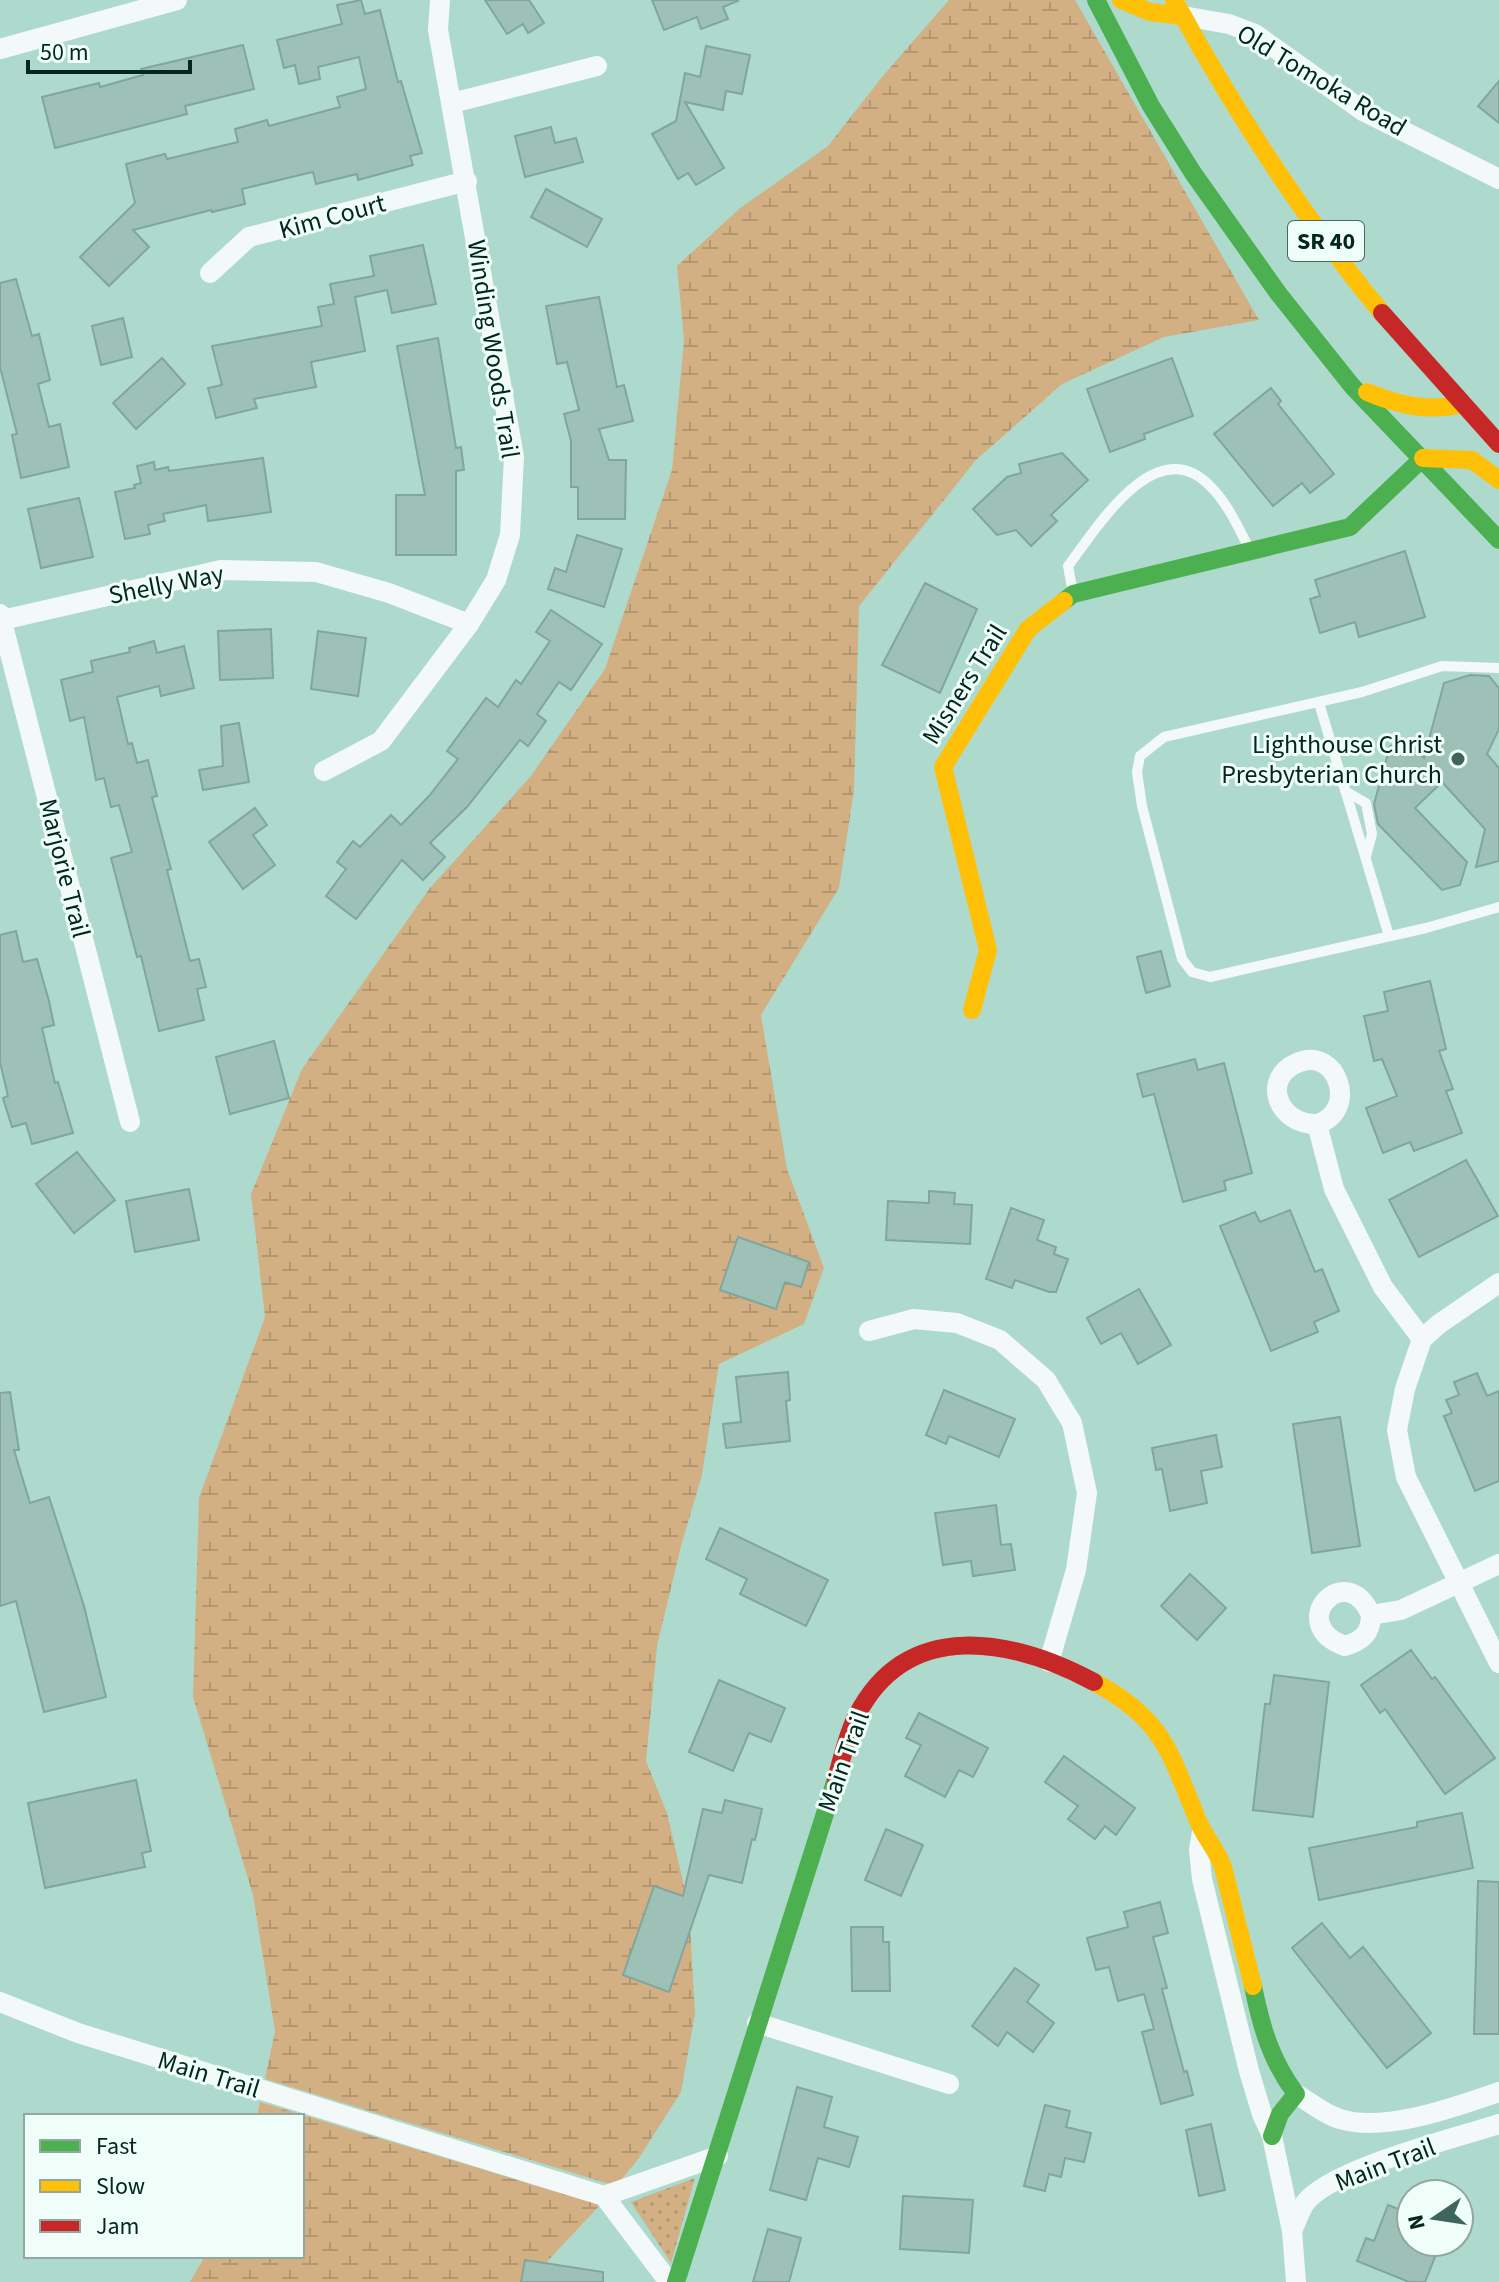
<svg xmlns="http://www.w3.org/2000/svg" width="1499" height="2282" font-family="'Source Sans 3',sans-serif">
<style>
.grass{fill:url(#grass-dots)}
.wetland{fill:url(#wetland-marsh)}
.building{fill:#9ec1b7;stroke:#82a59c;stroke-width:2}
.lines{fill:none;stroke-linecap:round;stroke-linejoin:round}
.lane{stroke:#f3f9f8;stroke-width:10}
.street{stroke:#f3f9f8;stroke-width:20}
.fast{stroke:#4caf50;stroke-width:18}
.slow{stroke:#ffc107;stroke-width:18}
.jam{stroke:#c62828;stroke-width:18}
.poi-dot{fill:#3f655b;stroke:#effef9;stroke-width:3}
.labels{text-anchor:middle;stroke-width:6;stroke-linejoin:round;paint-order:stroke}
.shield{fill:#effef9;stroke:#4a6760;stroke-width:2}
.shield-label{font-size:24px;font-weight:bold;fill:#03261e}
.street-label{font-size:26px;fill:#03261e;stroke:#effef9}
.poi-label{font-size:26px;fill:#03261e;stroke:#effef9;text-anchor:end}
</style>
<defs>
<pattern id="grass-dots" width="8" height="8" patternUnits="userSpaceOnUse" patternTransform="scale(2)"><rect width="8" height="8" fill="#d2b083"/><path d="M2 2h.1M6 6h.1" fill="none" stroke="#b39771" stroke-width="1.8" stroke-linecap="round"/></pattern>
<pattern id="wetland-marsh" width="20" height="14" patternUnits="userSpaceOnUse" patternTransform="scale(2)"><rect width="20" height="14" fill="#d2b083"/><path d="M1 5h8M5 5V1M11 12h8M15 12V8" fill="none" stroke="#b39771"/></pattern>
</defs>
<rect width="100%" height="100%" fill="#aedacd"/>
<path class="grass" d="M695,2178L671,2263L631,2202Z"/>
<g class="wetland">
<path d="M949,0H1075L1259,320L1164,337L1062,384L976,460L859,606L854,790L839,888L761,1015L787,1169L824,1268L804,1324L719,1364L702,1475L681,1546L657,1646L646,1761L667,1813L689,1907L695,2014L681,2092L639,2158L616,2186L265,2079L275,2031L253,1895L193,1697L199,1498L265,1317L251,1194L302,1069L430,888L531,776L605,669L672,470L684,340L677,266L739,209L828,146L882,77Z"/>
<path d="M260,2102L600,2205L528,2282H190L205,2256H302V2116H257Z"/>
</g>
<g class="building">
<path d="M361,0L365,14L380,10L398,82L401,81L422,153L410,156L413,165L358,180L357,174L316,184L313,172L304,174L242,189L245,204L212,212L211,210L133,230L149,247L109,286L80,257L135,203L126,164L165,154L167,159L238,142L235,129L267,120L269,126L340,107L337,97L366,89L359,57L318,67L320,79L299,84L295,65L284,68L277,40L342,24L337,5Z"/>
<path d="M485,0H529L544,23L528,33L523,24L507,34Z"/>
<path d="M652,0H737L738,1L723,7L728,19L701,29L697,17L664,30Z"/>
<path d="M243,45L254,89L185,106L187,114L55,148L42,97L99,83L100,87L143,75L141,69Z"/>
<path d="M706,46L750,55L742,94L726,91L723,110L685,102L724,168L696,185L688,173L678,179L652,134L676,121L685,73L700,77Z"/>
<path d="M1499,81V123L1478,106Z"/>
<path d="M551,127L555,143L576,138L583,162L525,177L515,136Z"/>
<path d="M546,189L602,219L587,247L531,217Z"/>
<path d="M423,245L436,304L392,313L387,290L355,297L365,351L311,362L316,387L254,399L257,408L216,418L208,388L222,385L212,346L322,326L318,307L334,304L330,284L374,276L370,256Z"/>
<path d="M16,279L32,336L39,334L50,380L38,384L49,427L60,424L69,467L21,478L12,435L17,434L0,367V283Z"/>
<path d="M599,297L617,387L624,385L633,421L599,429L609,460H626L625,519H578V487H571V441L564,414L579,410L567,362L557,364L546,306Z"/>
<path d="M123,318L132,357L101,365L92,326Z"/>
<path d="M438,338L456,448L461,447L464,470L456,471V555H396V495H425L397,346Z"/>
<path d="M162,358L185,384L136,429L113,403Z"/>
<path d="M1172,358L1193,416L1144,434L1145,439L1110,452L1087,389Z"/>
<path d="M1271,388L1281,401L1278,404L1334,474L1310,493L1302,483L1273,506L1214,434Z"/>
<path d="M1062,453L1088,480L1051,515L1057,521L1031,546L1016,530L997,535L973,509L1007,477L1021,473L1019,464Z"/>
<path d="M263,458L271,512L208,521L206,505L163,514L165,521L148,525L150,534L125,539L115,492L135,488L134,485L141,483L137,466L154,462L155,470L168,467L169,471Z"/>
<path d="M79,498L93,557L41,568L28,509Z"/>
<path d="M577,535L622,549L604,607L548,589L555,568L566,572Z"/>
<path d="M1405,551L1425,617L1359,637L1355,622L1320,633L1310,599L1320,596L1315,580Z"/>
<path d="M925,583L977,609L940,693L882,665Z"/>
<path d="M551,610L602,644L571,690L559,682L537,714L546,721L528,746L520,740L467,807L430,843L445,857L423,880L402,860L356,919L326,896L346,869L337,862L353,841L360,847L391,815L401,825L429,796L458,759L447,751L486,698L498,707L516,680L521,684L550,641L536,632Z"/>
<path d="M271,629L273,678L220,680L218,631Z"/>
<path d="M318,631L366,638L358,696L311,689Z"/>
<path d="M154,641L157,653L184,646L194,688L161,696L159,686L117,697L128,744L132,743L137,763L148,760L157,796L152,797L171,869L167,870L190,961L199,959L206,987L197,989L204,1020L159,1031L141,956L137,957L111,858L132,852L119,805L111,807L104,778L96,780L84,717L70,721L61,680L93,672L91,661L130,652L129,648Z"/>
<path d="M1470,675L1489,676L1499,688V729L1487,754L1499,768V861L1476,867L1485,829L1442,782L1415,808L1467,862L1460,885L1442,890L1378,824L1374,804L1390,746L1408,741L1424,758L1444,683Z"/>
<path d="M239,723L249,782L203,790L199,770L223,766L221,726Z"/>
<path d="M255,808L267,825L253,835L275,865L243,889L209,842Z"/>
<path d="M16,931L23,962L37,959L49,1001L54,1025L42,1028L55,1083L58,1082L73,1133L32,1144L26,1123L12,1127L3,1098L8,1096L0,1062V935Z"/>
<path d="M1161,951L1170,986L1146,993L1137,957Z"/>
<path d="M1430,981L1446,1049L1439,1051L1453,1089L1446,1091L1462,1133L1414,1151L1410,1142L1383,1153L1366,1108L1397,1096L1382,1059L1374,1061L1364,1016L1388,1011L1384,992Z"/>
<path d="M274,1041L289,1098L230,1114L216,1057Z"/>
<path d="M1195,1059L1198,1070L1224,1063L1252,1173L1224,1181L1226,1190L1183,1202L1154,1094L1143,1097L1137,1074Z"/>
<path d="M77,1152L115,1200L74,1233L36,1184Z"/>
<path d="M1466,1160L1498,1216L1419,1257L1389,1200Z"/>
<path d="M189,1189L199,1240L135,1252L126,1201Z"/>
<path d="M929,1191L955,1193L954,1204L972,1205L970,1244L886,1240L888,1201L929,1203Z"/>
<path d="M1011,1208L1044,1220L1037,1240L1056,1247L1054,1254L1068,1259L1056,1292H1049L1015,1280L1012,1288L986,1279Z"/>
<path d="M1290,1210L1315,1272L1322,1269L1339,1311L1314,1322L1318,1332L1271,1351L1220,1226L1255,1212L1260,1222Z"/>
<path d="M738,1237L809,1262L801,1287L785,1282L776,1309L720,1290Z"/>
<path d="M1139,1289L1171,1345L1138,1364L1121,1333L1101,1344L1087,1318Z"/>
<path d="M788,1372L790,1400L786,1401L790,1441L726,1448L723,1424L741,1422L736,1377Z"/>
<path d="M1477,1373L1487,1396L1499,1391V1481L1475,1491L1444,1416L1452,1413L1446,1400L1459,1395L1454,1382Z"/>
<path d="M944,1390L1015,1419L999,1457L949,1436L946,1444L926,1435Z"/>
<path d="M10,1392L19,1450H14L30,1503L49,1497L84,1606L106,1697L44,1712L16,1601L0,1606V1393Z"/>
<path d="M1340,1417L1360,1546L1312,1553L1293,1424Z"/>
<path d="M1216,1435L1222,1467L1201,1471L1207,1503L1170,1511L1162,1469L1156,1470L1152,1448Z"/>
<path d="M996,1505L1001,1545L1011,1544L1015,1570L973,1576L971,1561L943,1565L935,1513Z"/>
<path d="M720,1528L828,1580L806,1626L740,1594L747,1579L706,1559Z"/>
<path d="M1190,1574L1226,1608L1197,1640L1161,1606Z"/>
<path d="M1411,1650L1432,1679L1435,1677L1495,1758L1445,1794L1385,1709L1380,1713L1361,1685Z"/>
<path d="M1274,1675L1329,1682L1313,1817L1253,1810L1265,1704H1270Z"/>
<path d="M719,1680L785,1708L771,1742L749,1733L733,1771L689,1752Z"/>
<path d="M919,1713L988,1748L973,1777L959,1770L945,1797L905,1776L921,1745L906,1738Z"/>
<path d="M1064,1756L1135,1808L1116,1835L1105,1826L1095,1839L1068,1819L1078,1806L1045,1782Z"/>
<path d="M136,1780L151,1851L142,1853L145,1867L45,1888L28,1803Z"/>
<path d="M725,1800L762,1809L755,1840L752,1839L742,1883L709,1875L669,1992L623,1975L654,1886L683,1896L703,1809L722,1813Z"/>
<path d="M1462,1813L1473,1868L1319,1900L1309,1848L1417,1827V1822Z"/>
<path d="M886,1829L923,1845L901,1896L865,1880Z"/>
<path d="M1478,1881L1499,1882V2034H1474Z"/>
<path d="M1160,1902L1168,1933L1153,1937L1167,1988L1162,1989L1184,2072L1187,2071L1193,2095L1161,2104L1142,2032L1154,2029L1144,1994L1118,2001L1109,1967L1096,1970L1087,1938L1128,1927L1124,1912Z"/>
<path d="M1322,1923L1350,1958L1363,1947L1431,2033L1387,2068L1292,1948Z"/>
<path d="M851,1927H883V1942H889L890,1991H852Z"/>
<path d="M1015,1968L1039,1985L1027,2002L1054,2023L1033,2052L1007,2032L998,2046L972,2026Z"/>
<path d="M797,2087L832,2097L824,2127L858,2137L849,2167L818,2158L806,2200L770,2190Z"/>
<path d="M1045,2105L1070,2111L1066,2127L1091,2133L1084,2162L1065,2158L1061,2177L1049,2174L1045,2191L1024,2186Z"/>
<path d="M1211,2124L1225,2190L1199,2196L1186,2130Z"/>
<path d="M903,2196L973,2200L969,2253L900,2249Z"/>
<path d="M1388,2205L1411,2214V2242H1441L1425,2282H1409L1357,2261L1366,2238L1374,2241Z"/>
<path d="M768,2229L801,2238L789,2282H753Z"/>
<path d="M525,2260L603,2272V2282H521Z"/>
</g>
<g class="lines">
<g class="lane">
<path d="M1073,593L1068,566C1097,528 1156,429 1211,487C1228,504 1239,529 1250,550"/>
<path d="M1499,668L1442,666L1362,692L1164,737L1140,756L1137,772L1142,806L1182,959L1192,972L1210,977L1426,928L1499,907"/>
<path d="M1319,703L1389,936"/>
<path d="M1345,791L1366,803L1372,834L1366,856"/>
</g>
<g class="street">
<path d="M1183,16L1229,24L1255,34L1363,111L1499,179"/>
<path d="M0,49L177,0"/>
<path d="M452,103L597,66"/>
<path d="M210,273L249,237L467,181"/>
<path d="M0,614L130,1122"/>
<path d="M2,620L221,570L316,572L389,593L469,624"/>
<path d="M324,771L381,741L469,624L496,580L510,535L514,457L438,30L440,0"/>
<path d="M1317,1124C1359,1112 1338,1045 1297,1063C1261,1078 1277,1125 1317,1124L1334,1189L1383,1287L1422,1339"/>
<path d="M1499,1283L1439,1324L1422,1339L1405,1389L1397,1430L1406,1477L1499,1663"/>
<path d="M869,1331L914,1319L957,1323L1000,1340L1046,1380L1072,1423L1087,1493L1076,1570L1049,1662"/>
<path d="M1371,1615C1346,1557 1284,1624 1345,1646C1362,1641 1371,1633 1371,1615L1401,1610L1499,1564"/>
<path d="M1202,1832L1199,1850L1202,1879L1249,2071L1262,2114L1272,2136L1292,2231L1296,2282"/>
<path d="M0,2002L78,2033L604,2196"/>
<path d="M757,2023L949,2084"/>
<path d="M1296,2094C1310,2102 1325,2115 1340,2119C1385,2133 1455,2107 1499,2092"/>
<path d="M1292,2231C1296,2222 1300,2211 1305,2203C1330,2169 1456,2138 1499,2124"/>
<path d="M669,2282L604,2196L718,2156"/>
</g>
<g class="fast">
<path d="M1096,0L1151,106L1193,173L1278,293L1352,386L1499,540"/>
<path d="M1064,601L1073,594L1350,527L1423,458"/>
<path d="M1253,1986C1261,2026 1271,2061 1296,2094L1280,2114L1272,2136"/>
<path d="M676,2282L836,1779"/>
</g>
<g class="slow">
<path d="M1121,0L1150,12L1183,16"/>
<path d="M1174,0C1234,110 1301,215 1382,313"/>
<path d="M1367,392C1400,406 1426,411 1461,405"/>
<path d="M1423,458L1472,460L1499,480"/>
<path d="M972,1010L988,950L943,767L1028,629L1064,601"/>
<path d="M1094,1682C1166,1720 1170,1755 1199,1823C1206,1839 1217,1850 1223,1867L1253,1986"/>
</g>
<g class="jam">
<path d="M1382,313L1499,444"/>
<path d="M836,1779C842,1759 847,1734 857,1715C908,1617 1013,1639 1094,1682"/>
</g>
</g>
<circle class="poi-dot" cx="1458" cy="759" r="8"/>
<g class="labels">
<rect class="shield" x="1288" y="221" width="76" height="40" rx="6"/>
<g class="shield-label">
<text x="1326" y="249">SR 40</text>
</g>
<g class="street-label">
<text transform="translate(1322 80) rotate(31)" y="9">Old Tomoka Road</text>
<text transform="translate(332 216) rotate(-15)" y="9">Kim Court</text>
<text transform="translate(494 349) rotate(81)" y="9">Winding Woods Trail</text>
<text transform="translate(166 584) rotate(-11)" y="9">Shelly Way</text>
<text transform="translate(964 684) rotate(-58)" y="9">Misners Trail</text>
<text transform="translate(65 868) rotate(76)" y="9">Marjorie Trail</text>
<text transform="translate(843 1761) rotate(-70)" y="9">Main Trail</text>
<text transform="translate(209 2074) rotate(17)" y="9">Main Trail</text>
<text transform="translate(1385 2164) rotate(-21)" y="9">Main Trail</text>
</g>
<g class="poi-label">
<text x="1442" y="753">Lighthouse Christ<tspan x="1442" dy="30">Presbyterian Church</tspan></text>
</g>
</g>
<rect x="24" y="2114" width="280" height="144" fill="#effef9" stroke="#91a8a1" stroke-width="2"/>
<rect x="40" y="2140" width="40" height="12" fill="#4caf50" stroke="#91a8a1" stroke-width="2"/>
<text x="96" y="2154" font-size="24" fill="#03261e">Fast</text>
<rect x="40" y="2180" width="40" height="12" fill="#ffc107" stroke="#91a8a1" stroke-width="2"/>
<text x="96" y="2194" font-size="24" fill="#03261e">Slow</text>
<rect x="40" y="2220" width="40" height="12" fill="#c62828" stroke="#91a8a1" stroke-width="2"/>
<text x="96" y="2234" font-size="24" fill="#03261e">Jam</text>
<g transform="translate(1435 2218) rotate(257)"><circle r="38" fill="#effef9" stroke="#91a8a1" stroke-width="2"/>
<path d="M0-6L14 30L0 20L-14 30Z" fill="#3f655b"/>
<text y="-12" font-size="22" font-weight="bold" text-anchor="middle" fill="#03261e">N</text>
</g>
<path d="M28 60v12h162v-12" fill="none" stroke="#03261e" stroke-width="4"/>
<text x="40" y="60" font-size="24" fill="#03261e" stroke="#effef9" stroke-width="6" paint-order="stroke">50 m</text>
</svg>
